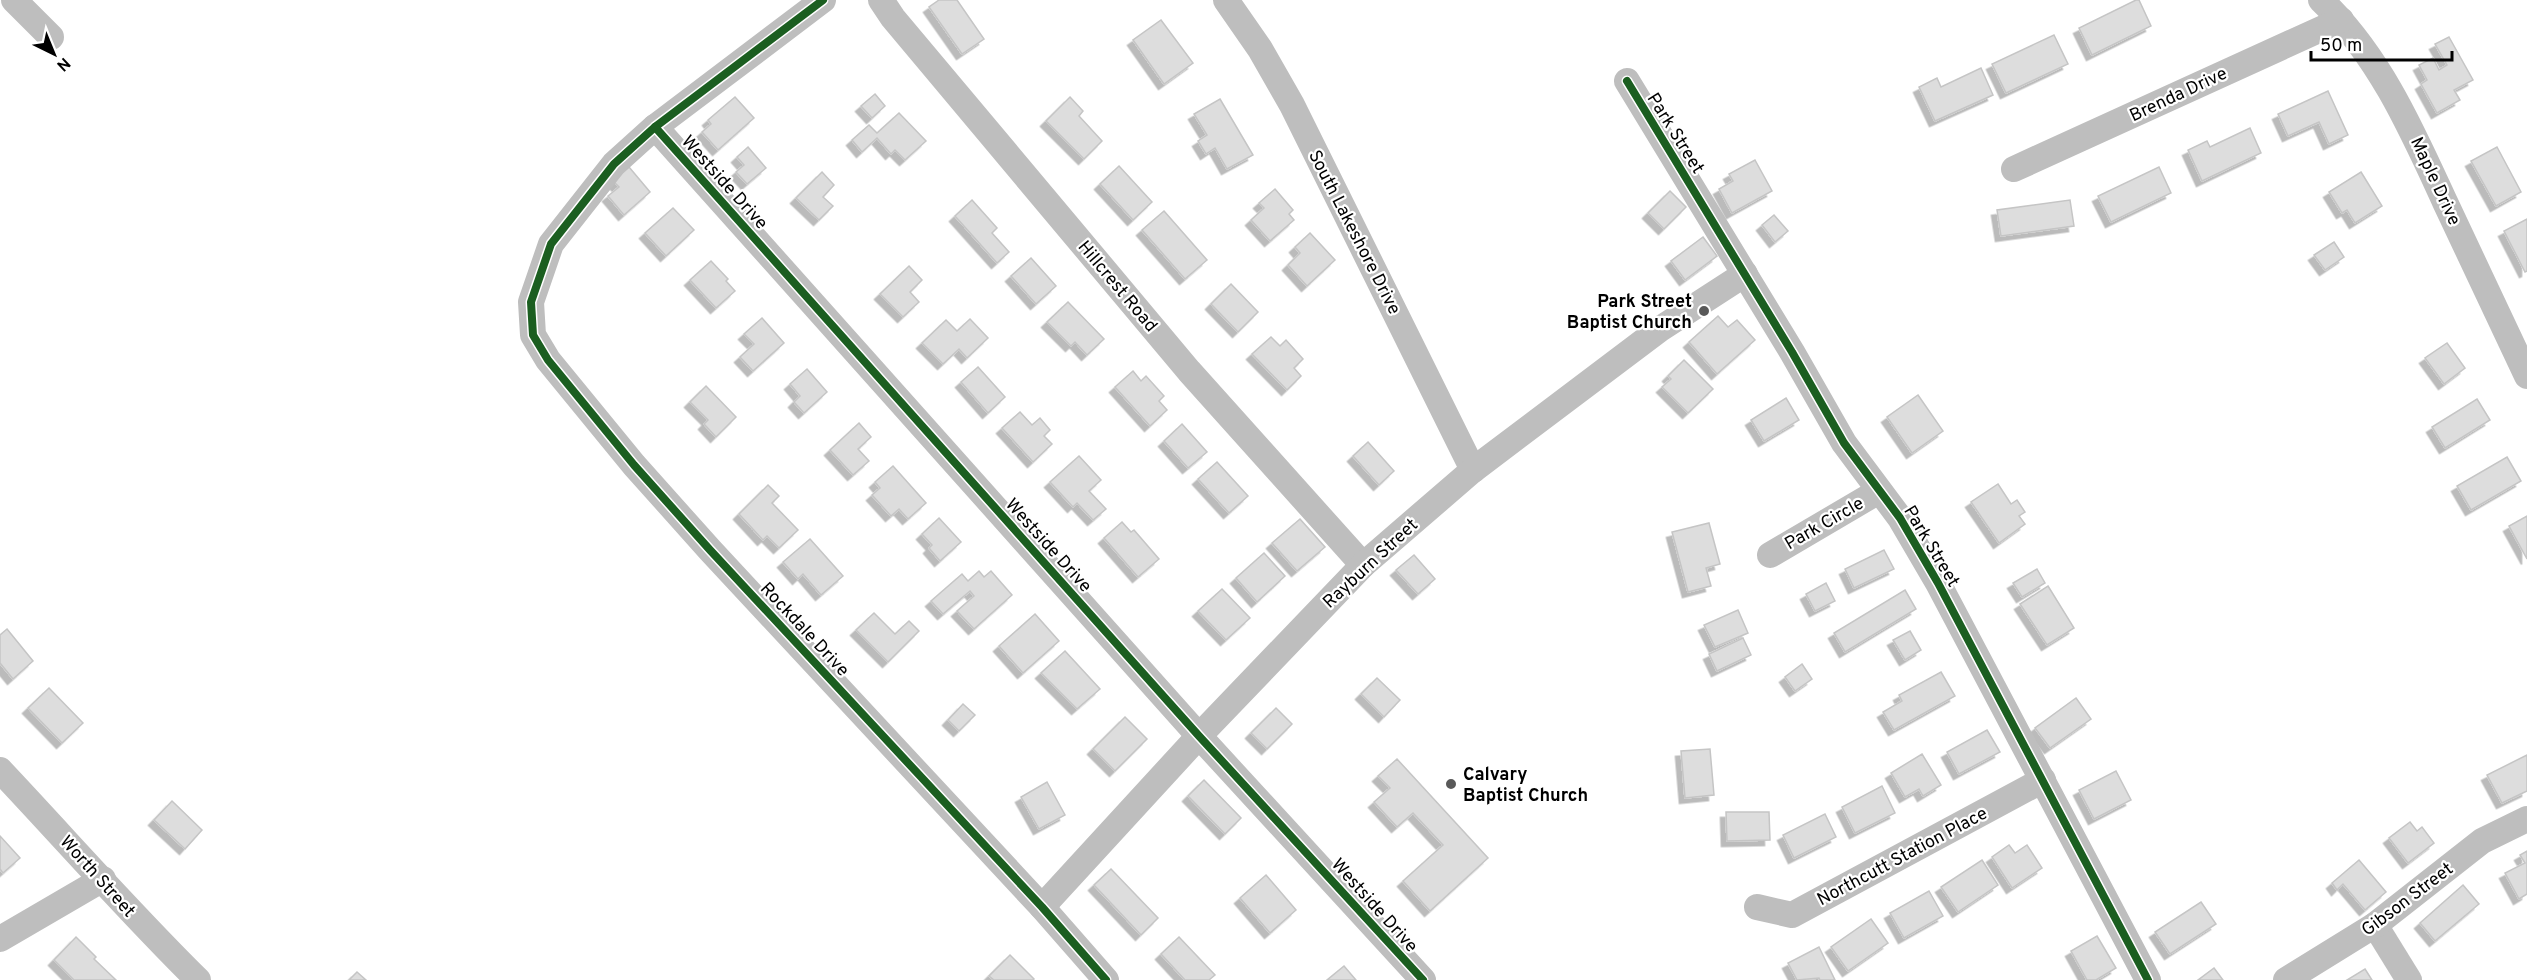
<svg xmlns="http://www.w3.org/2000/svg" width="2527" height="980" font-family="Overpass,sans-serif">
<style>
.building{fill:#ddd;stroke:#c5c5c5;stroke-width:1.5;filter:url(#shadow)}
.lines{fill:none;stroke-linecap:round;stroke-linejoin:round}
.minor{stroke:#bebebe;stroke-width:26}
.cycleway-casing{stroke:#fff;stroke-width:11}
.cycleway{stroke:#1b5e20;stroke-width:8}
.poi-dot{fill:#595959;stroke:#fff;stroke-width:2}
.labels{text-anchor:middle;stroke-width:4.5;stroke-linejoin:round;paint-order:stroke}
.street-label{font-size:18px;fill:#000;stroke:#fff}
.poi-label{font-size:18px;font-weight:bold;fill:#000;stroke:#fff;text-anchor:end}
</style>
<defs>
<filter id="shadow"><feDropShadow dx="-5.5" dy="5.5" stdDeviation="0" flood-color="#0004"/></filter>
</defs>
<rect width="100%" height="100%" fill="#fff"/>
<g class="building">
<path d="M939,0H957L984,39L962,54L929,7Z"/>
<path d="M2136,0H2139L2151,26L2092,55L2079,28Z"/>
<path d="M1161,20L1193,63L1164,84L1133,40Z"/>
<path d="M2054,35L2068,64L2006,93L1992,64Z"/>
<path d="M2449,37L2473,80L2454,90L2460,100L2437,113L2421,84L2427,80L2419,65L2433,58L2439,70L2447,65L2435,44Z"/>
<path d="M1981,68L1993,95L1935,121L1919,87L1937,78L1941,87Z"/>
<path d="M2328,91L2348,135L2329,144L2319,122L2288,136L2278,114Z"/>
<path d="M875,94L885,106L872,118L861,106Z"/>
<path d="M735,97L754,118L718,150L702,132L711,124L708,120Z"/>
<path d="M1070,97L1083,111L1079,116L1102,141L1084,159L1046,121Z"/>
<path d="M1220,99L1253,155L1227,169L1215,148L1206,154L1198,141L1207,135L1194,114Z"/>
<path d="M899,113L926,141L905,160L895,150L891,154L877,138L862,152L852,140L869,125L877,133Z"/>
<path d="M2250,128L2261,153L2202,181L2188,150L2207,141L2210,147Z"/>
<path d="M748,147L766,168L747,184L736,172L744,165L737,157Z"/>
<path d="M2497,147L2521,192L2496,206L2471,161Z"/>
<path d="M1755,160L1772,191L1732,213L1719,189L1733,181L1729,174Z"/>
<path d="M1119,166L1152,202L1133,220L1100,184Z"/>
<path d="M629,167L650,192L624,215L608,196L619,187L613,181Z"/>
<path d="M2159,167L2171,193L2111,222L2098,196Z"/>
<path d="M822,172L834,185L823,197L833,206L819,220L796,198Z"/>
<path d="M2361,172L2382,206L2355,223L2347,210L2342,213L2329,192Z"/>
<path d="M1275,189L1293,210L1289,214L1294,220L1270,241L1251,220L1264,208L1259,203Z"/>
<path d="M1670,191L1686,207L1664,229L1648,213Z"/>
<path d="M972,200L997,228L992,233L1009,252L997,263L955,216Z"/>
<path d="M2070,200L2074,226L2001,236L1997,210Z"/>
<path d="M673,208L694,230L666,256L645,233Z"/>
<path d="M1164,211L1207,260L1185,279L1142,230Z"/>
<path d="M1774,215L1788,231L1775,242L1762,225Z"/>
<path d="M2527,219V271L2525,272L2504,231Z"/>
<path d="M1310,233L1335,260L1307,286L1288,265L1300,253L1295,247Z"/>
<path d="M1703,237L1717,256L1685,280L1671,261Z"/>
<path d="M2334,242L2344,257L2325,270L2314,255Z"/>
<path d="M1031,258L1056,286L1036,304L1011,276Z"/>
<path d="M711,261L728,279L726,281L735,291L716,308L690,280Z"/>
<path d="M909,266L922,280L910,292L919,302L903,317L880,294Z"/>
<path d="M1231,284L1258,312L1238,332L1211,304Z"/>
<path d="M1068,302L1104,339L1087,355L1075,342L1071,346L1047,322Z"/>
<path d="M1718,316L1728,327L1737,320L1755,340L1717,374L1689,342Z"/>
<path d="M762,318L784,343L753,371L740,357L754,344L744,334Z"/>
<path d="M970,319L988,338L967,358L959,349L943,364L922,343L946,320L957,331Z"/>
<path d="M1271,337L1280,346L1286,340L1303,359L1294,368L1301,376L1287,390L1252,354Z"/>
<path d="M2447,343L2465,368L2444,384L2425,358Z"/>
<path d="M1684,360L1713,389L1688,413L1662,387L1671,379L1668,376Z"/>
<path d="M978,367L1005,397L988,413L961,382Z"/>
<path d="M807,369L827,392L804,413L794,402L800,396L790,384Z"/>
<path d="M1133,371L1141,381L1146,376L1164,396L1159,401L1167,410L1150,426L1115,387Z"/>
<path d="M706,386L736,417L716,437L704,424L708,420L690,402Z"/>
<path d="M1918,395L1943,431L1912,453L1887,417Z"/>
<path d="M1786,398L1799,420L1764,441L1751,420Z"/>
<path d="M2477,399L2490,420L2445,448L2432,427Z"/>
<path d="M1020,412L1032,425L1040,418L1050,430L1044,436L1052,444L1033,462L1002,428Z"/>
<path d="M859,423L871,437L858,449L869,461L853,475L830,450Z"/>
<path d="M1182,424L1207,452L1188,468L1164,441Z"/>
<path d="M1368,442L1394,471L1379,485L1353,456Z"/>
<path d="M1079,456L1101,480L1089,491L1106,509L1093,520L1077,503L1073,507L1050,482Z"/>
<path d="M2507,457L2521,481L2471,510L2457,486Z"/>
<path d="M1217,462L1248,496L1229,513L1198,479Z"/>
<path d="M893,466L926,503L908,519L899,509L891,516L872,495L880,488L875,482Z"/>
<path d="M1998,484L2011,504L2017,500L2025,512L2019,516L2025,524L1999,543L1971,502Z"/>
<path d="M768,485L779,496L772,503L798,530L779,548L767,536L763,540L739,514Z"/>
<path d="M2527,516V559L2509,526Z"/>
<path d="M939,518L961,542L940,561L929,548L932,545L922,534Z"/>
<path d="M1300,519L1325,547L1297,571L1272,543Z"/>
<path d="M1122,522L1131,532L1134,530L1159,559L1138,577L1104,538Z"/>
<path d="M1709,523L1720,564L1706,568L1711,586L1688,592L1672,532Z"/>
<path d="M810,539L843,576L821,595L803,574L798,579L783,562Z"/>
<path d="M1884,550L1894,569L1854,588L1845,569Z"/>
<path d="M1264,553L1285,576L1257,602L1236,578Z"/>
<path d="M1414,555L1435,579L1418,594L1396,570Z"/>
<path d="M2037,569L2045,583L2022,597L2013,583Z"/>
<path d="M979,571L984,577L991,571L1012,595L974,629L957,611L974,596L970,591L943,614L931,601L962,574L968,581Z"/>
<path d="M1826,583L1835,601L1815,611L1806,594Z"/>
<path d="M2048,586L2074,628L2047,645L2020,604Z"/>
<path d="M1222,589L1250,618L1226,640L1198,611Z"/>
<path d="M1905,590L1916,609L1845,652L1834,633Z"/>
<path d="M1738,610L1748,633L1715,647L1704,625Z"/>
<path d="M874,613L895,634L909,621L919,631L888,662L856,630Z"/>
<path d="M1035,614L1059,641L1023,673L999,646Z"/>
<path d="M7,629L33,661L13,679L0,663V635Z"/>
<path d="M1910,631L1921,650L1905,660L1893,640Z"/>
<path d="M1743,638L1751,655L1717,671L1709,654Z"/>
<path d="M1065,651L1100,689L1077,709L1041,673Z"/>
<path d="M1802,664L1812,679L1795,691L1785,677Z"/>
<path d="M1941,672L1955,696L1894,730L1883,712L1902,701L1899,695Z"/>
<path d="M1377,678L1400,700L1384,717L1361,694Z"/>
<path d="M49,688L83,723L62,743L28,708Z"/>
<path d="M2076,698L2091,719L2050,748L2035,728Z"/>
<path d="M963,704L975,715L959,731L948,720Z"/>
<path d="M1276,708L1292,724L1267,749L1251,733Z"/>
<path d="M1125,717L1147,739L1115,771L1093,749Z"/>
<path d="M1987,730L2000,752L1959,774L1947,752Z"/>
<path d="M1710,749L1714,795L1685,798L1681,751Z"/>
<path d="M1922,754L1941,785L1923,796L1919,789L1905,797L1891,773Z"/>
<path d="M2527,755V791L2502,803L2487,775Z"/>
<path d="M1397,759L1488,858L1430,911L1403,881L1443,845L1413,813L1397,827L1374,802L1390,788L1378,776Z"/>
<path d="M2116,771L2131,800L2094,819L2079,790Z"/>
<path d="M1204,780L1241,818L1225,834L1188,796Z"/>
<path d="M1047,782L1065,815L1039,829L1021,797Z"/>
<path d="M1882,786L1895,813L1855,833L1842,807Z"/>
<path d="M172,801L202,830L185,849L154,820Z"/>
<path d="M1726,812H1769L1770,840L1727,841Z"/>
<path d="M1825,814L1836,837L1794,858L1783,835Z"/>
<path d="M2410,822L2417,831L2422,827L2434,843L2408,863L2389,838Z"/>
<path d="M0,836L20,858L3,873L0,869Z"/>
<path d="M2009,845L2015,853L2027,845L2042,868L2012,888L1992,857Z"/>
<path d="M2527,851V894L2519,899L2505,873L2525,863L2520,855Z"/>
<path d="M1982,860L1998,885L1958,912L1941,887Z"/>
<path d="M2359,860L2386,892L2365,910L2343,884L2337,890L2332,883Z"/>
<path d="M1111,869L1158,918L1141,935L1094,885Z"/>
<path d="M1266,875L1296,910L1270,933L1240,898Z"/>
<path d="M2463,885L2479,904L2435,941L2420,923Z"/>
<path d="M1929,891L1943,916L1904,938L1890,913Z"/>
<path d="M2201,902L2216,924L2170,954L2155,932Z"/>
<path d="M1871,919L1888,943L1848,971L1831,947Z"/>
<path d="M2097,936L2116,968L2096,980H2087L2071,951Z"/>
<path d="M76,937L96,957L94,959L116,980H74L54,960Z"/>
<path d="M1179,937L1215,975L1209,980H1185L1161,954Z"/>
<path d="M1819,947L1835,980H1820L1819,978L1797,980L1788,963Z"/>
<path d="M1010,955L1034,979L1033,980H994L989,976Z"/>
<path d="M1344,966L1356,980H1327Z"/>
<path d="M2214,968L2223,980H2198Z"/>
<path d="M2365,969L2372,980H2347Z"/>
<path d="M357,972L366,980H349Z"/>
</g>
<g class="lines">
<g class="minor">
<path d="M14,0L51,37"/>
<path d="M823,0L655,127L614,164L551,244L531,302L533,335L548,360L634,465L710,550L1042,907L1106,980"/>
<path d="M881,0L893,18L1189,371L1363,565"/>
<path d="M1226,0L1260,49L1292,105L1473,470"/>
<path d="M2321,0C2379,55 2412,130 2445,202C2472,260 2500,318 2527,376"/>
<path d="M1627,81L1792,352L1844,443L1900,518L1938,583L2148,980"/>
<path d="M655,127L1199,736L1423,980"/>
<path d="M2014,169L2341,20"/>
<path d="M1770,555L1879,491"/>
<path d="M0,770C66,840 129,912 198,980"/>
<path d="M1042,907L1199,736L1363,565L1473,470L1660,329L1745,274"/>
<path d="M1757,907L1792,915L2043,780"/>
<path d="M2375,925L2409,980"/>
<path d="M0,939L103,879"/>
<path d="M2286,980L2375,925L2482,841L2527,819"/>
</g>
<defs>
<g id="cycleway">
<path d="M823,0L655,127L614,164L551,244L531,302L533,335L548,360L634,465L710,550L1042,907L1106,980"/>
<path d="M1627,81L1792,352L1844,443L1900,518L1938,583L2148,980"/>
<path d="M655,127L1199,736L1423,980"/>
</g>
</defs>
<use href="#cycleway" class="cycleway-casing"/>
<use href="#cycleway" class="cycleway"/>
</g>
<g class="poi-dot">
<circle cx="1704" cy="311" r="6"/>
<circle cx="1451" cy="784" r="6"/>
</g>
<g class="labels">
<g class="street-label">
<text transform="translate(2178 94) rotate(-25)" y="6">Brenda Drive</text>
<text transform="translate(1676 133) rotate(58)" y="6">Park Street</text>
<text transform="translate(2436 181) rotate(65)" y="6">Maple Drive</text>
<text transform="translate(725 182) rotate(48)" y="6">Westside Drive</text>
<text transform="translate(1355 232) rotate(63)" y="6">South Lakeshore Drive</text>
<text transform="translate(1118 286) rotate(50)" y="6">Hillcrest Road</text>
<text transform="translate(1824 523) rotate(-30)" y="6">Park Circle</text>
<text transform="translate(1049 545) rotate(48)" y="6">Westside Drive</text>
<text transform="translate(1932 546) rotate(59)" y="6">Park Street</text>
<text transform="translate(1370 563) rotate(-43)" y="6">Rayburn Street</text>
<text transform="translate(805 629) rotate(47)" y="6">Rockdale Drive</text>
<text transform="translate(1902 856) rotate(-28)" y="6">Northcutt Station Place</text>
<text transform="translate(98 876) rotate(48)" y="6">Worth Street</text>
<text transform="translate(2407 899) rotate(-37)" y="6">Gibson Street</text>
<text transform="translate(1375 905) rotate(48)" y="6">Westside Drive</text>
</g>
<g class="poi-label">
<text x="1692" y="307">Park Street<tspan x="1692" dy="21">Baptist Church</tspan></text>
<text x="1463" y="780" text-anchor="start">Calvary<tspan x="1463" dy="21">Baptist Church</tspan></text>
</g>
</g>
<g transform="translate(54 54) rotate(137)" stroke="#ffffff" stroke-width="4.5" paint-order="stroke">
<path d="M0-4.5L10 22L0 15L-10 22Z" fill="#000000"/>
<text y="-9" font-size="16" font-weight="bold" text-anchor="middle" fill="#000000">N</text>
</g>
<path d="M2311 51v9h141v-9" fill="none" stroke="#000000" stroke-width="3"/>
<text x="2320" y="51" font-size="18" fill="#000000" stroke="#ffffff" stroke-width="4.5" paint-order="stroke">50 m</text>
</svg>
